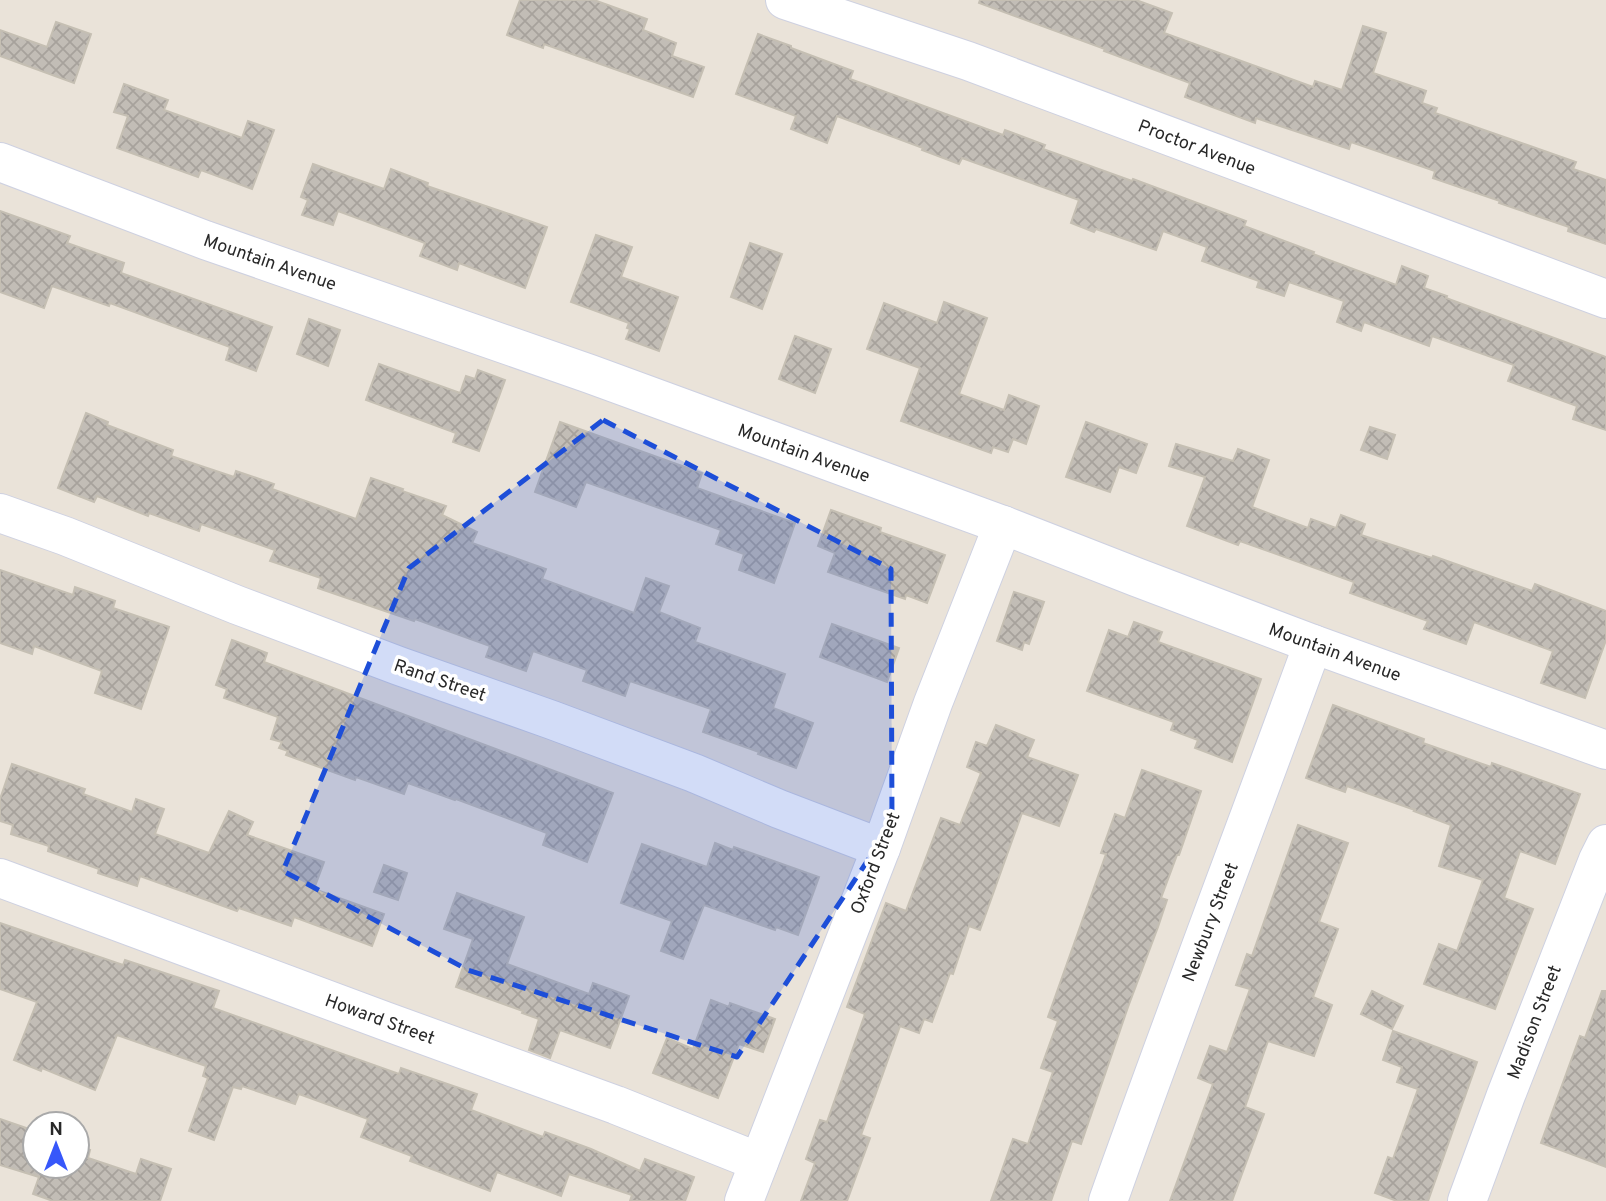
<svg xmlns="http://www.w3.org/2000/svg" width="1606" height="1201" font-family="Overpass,sans-serif">
<style>
.building{fill:url(#building-cross-hatch);stroke:#c5bfb3;stroke-width:2}
.lines{fill:none;stroke-linecap:round;stroke-linejoin:round}
.minor-casing{stroke:#ced1e1;stroke-width:40}
.minor{stroke:#fff;stroke-width:38}
.marked{fill:#1d4ed8;fill-opacity:0.2;stroke:#1d4ed8;stroke-width:5;stroke-dasharray:14 9;stroke-linejoin:round}
.labels{text-anchor:middle;stroke-width:7;stroke-linejoin:round;paint-order:stroke}
.street-label{font-size:18px;fill:#282828;stroke:#fff}
</style>
<defs>
<pattern id="building-cross-hatch" width="8" height="8" patternUnits="userSpaceOnUse" patternTransform="scale(1.75)"><rect width="8" height="8" fill="#c2bdb6"/><path d="M0 0l8 8M0 8l8-8" fill="none" stroke="#a7a29c"/></pattern>
</defs>
<rect width="100%" height="100%" fill="#eae3d9"/>
<g class="building">
<path d="M520,0H594L647,19L643,30L676,43L672,56L704,67L693,97L544,44L543,48L507,35Z"/>
<path d="M980,0H1136L1172,13L1164,33L1313,87L1315,81L1342,90L1363,26L1386,33L1373,73L1426,91L1422,103L1437,108L1435,113L1576,162L1573,169L1606,180V244L1568,231L1569,227L1499,203L1500,201L1433,178L1435,171L1351,142L1349,149L1256,118L1255,123L1185,97L1190,83L1104,51L1105,49L979,3Z"/>
<path d="M56,22L91,34L74,83L0,56V30L47,47Z"/>
<path d="M758,34L791,46V48L853,71L850,79L1003,135L1005,130L1045,145L1043,149L1132,181L1133,179L1246,221L1244,226L1314,252L1313,254L1396,285L1402,266L1428,276L1424,288L1447,296L1446,298L1606,357V430L1573,419L1577,406L1508,381L1514,365L1432,336L1429,346L1364,322L1361,331L1337,322L1344,301L1289,282L1284,296L1257,287L1259,281L1202,261L1207,247L1163,231L1156,250L1096,229L1094,232L1071,223L1079,200L962,158L959,164L922,150L923,148L837,116L827,143L791,129L796,116L736,94Z"/>
<path d="M124,84L168,100L164,110L242,138L248,121L274,130L252,189L201,170L198,177L117,148L128,116L114,112Z"/>
<path d="M313,164L384,189L391,169L428,183L427,186L547,227L525,288L459,263L457,270L420,256L425,243L338,211L333,225L302,215L308,200L301,197Z"/>
<path d="M0,211L70,236L67,243L124,263L121,273L272,327L256,371L226,360L230,347L110,303L109,306L52,286L44,308L0,292Z"/>
<path d="M596,235L632,247L621,277L678,297L659,351L626,339L630,329L627,328L629,323L571,302Z"/>
<path d="M750,243L782,254L762,309L731,297Z"/>
<path d="M944,302L987,318L959,394L1004,410L1009,395L1039,406L1026,444L1013,439L1008,452L993,447L991,453L901,421L920,368L867,349L884,303L937,323Z"/>
<path d="M309,319L340,330L328,366L297,354Z"/>
<path d="M795,336L831,349L815,393L779,379Z"/>
<path d="M379,364L460,393L466,376L475,379L478,370L505,380L479,451L453,442L456,433L366,400Z"/>
<path d="M86,413L108,422L107,425L173,450L171,456L234,477L236,471L274,484L272,489L356,519L371,478L403,489L402,491L446,506L442,515L477,532L472,543L546,569L542,579L634,613L646,578L669,586L659,612L700,628L695,642L785,674L773,708L813,723L796,768L758,754L759,752L703,732L711,709L630,681L625,696L583,681L587,670L533,651L526,671L486,657L490,646L415,619L414,621L318,588L321,578L270,561L275,550L201,524L199,531L149,513L148,516L97,496L94,502L58,488Z"/>
<path d="M560,422L702,473L697,488L795,523L774,583L739,570L744,554L716,544L721,530L586,482L576,507L535,492Z"/>
<path d="M1086,422L1147,444L1136,473L1119,467L1110,492L1066,477Z"/>
<path d="M1370,427L1395,435L1387,459L1361,450Z"/>
<path d="M1176,444L1233,461L1238,449L1269,460L1252,507L1308,528L1311,519L1336,528L1341,515L1365,524L1361,535L1432,558L1433,556L1532,591L1535,584L1606,611V640L1585,698L1541,683L1553,651L1474,622L1466,644L1424,629L1428,621L1350,593L1354,582L1240,541L1238,545L1187,526L1205,477L1169,466Z"/>
<path d="M831,510L881,528L880,532L945,555L927,603L906,595L905,599L828,572L835,553L818,546Z"/>
<path d="M0,570L73,595L75,587L115,601L113,608L169,627L141,709L95,693L102,671L34,646L32,654L0,643Z"/>
<path d="M1014,592L1044,602L1029,644L1024,642L1022,650L997,641Z"/>
<path d="M1134,622L1162,632L1158,642L1261,679L1232,762L1195,748L1198,740L1171,730L1174,722L1087,691L1109,630L1128,637Z"/>
<path d="M832,624L899,648L887,682L820,657Z"/>
<path d="M232,640L267,653L264,662L613,793L587,862L543,845L547,833L456,799L455,800L408,783L404,794L356,777L355,780L286,755L288,751L279,748L282,742L271,739L278,717L224,698L227,689L216,685Z"/>
<path d="M1333,705L1424,739L1423,743L1491,767L1492,763L1580,794L1555,864L1520,851L1504,898L1533,909L1495,1009L1424,984L1439,944L1457,951L1483,880L1439,866L1451,825L1414,811L1415,810L1347,786L1345,792L1306,778Z"/>
<path d="M996,725L1034,740L1027,757L1078,775L1059,826L1022,813L980,930L969,926L953,974L950,973L932,1022L924,1019L919,1033L900,1026L861,1135L870,1138L847,1201H801L815,1163L806,1159L820,1120L827,1122L865,1014L847,1007L886,903L906,911L941,818L960,825L981,773L967,767L976,742L987,746Z"/>
<path d="M12,764L85,789L83,794L132,812L136,799L164,809L155,834L209,853L229,811L253,822L247,835L324,862L314,889L384,914L372,946L294,917L291,926L239,908L237,911L140,876L137,886L98,873L99,869L48,851L49,846L11,834L13,825L0,821V799Z"/>
<path d="M1142,770L1201,791L1179,855H1177L1161,898L1167,900L1158,927L1128,1007L1081,1144L1072,1141L1051,1201H991L1013,1139L1028,1144L1053,1072L1041,1068L1058,1021L1048,1017L1106,854L1101,853L1115,814L1125,818Z"/>
<path d="M1298,825L1348,843L1319,922L1338,929L1313,997L1332,1005L1314,1056L1268,1041L1245,1107L1264,1114L1232,1201H1170L1213,1084L1198,1078L1210,1046L1227,1052L1250,989L1236,985L1247,954L1252,956Z"/>
<path d="M715,843L733,850L734,847L819,877L798,935L776,927L775,930L704,905L683,959L661,951L672,921L621,903L642,844L707,867Z"/>
<path d="M384,865L407,873L398,900L374,892Z"/>
<path d="M457,893L524,917L507,964L589,994L593,983L629,996L610,1048L560,1030L550,1058L529,1050L539,1019L522,1013L523,1011L456,987L473,939L444,929Z"/>
<path d="M0,923L123,965L125,960L219,991L213,1008L399,1074L401,1068L477,1094L471,1110L543,1137L545,1132L591,1149L640,1171L645,1159L694,1177L685,1201H630L632,1195L569,1174L561,1196L497,1172L490,1191L410,1161L412,1156L361,1137L368,1119L299,1094L295,1104L242,1086L241,1089L233,1087L214,1140L189,1131L208,1078L203,1076L206,1066L117,1035L95,1090L42,1068L41,1071L14,1060L37,1002L0,989Z"/>
<path d="M1372,991L1403,1006L1392,1029L1361,1014Z"/>
<path d="M1602,991H1606V1167L1541,1143L1580,1036L1585,1038Z"/>
<path d="M711,1000L729,1007L730,1003L775,1019L763,1052L739,1044L718,1098L653,1073L667,1038L693,1049Z"/>
<path d="M1393,1031L1477,1062L1428,1201H1397L1375,1193L1388,1157L1393,1159L1418,1089L1397,1082L1402,1067L1383,1060Z"/>
<path d="M0,1119L35,1131V1166H77V1146L90,1150L88,1158L136,1174L141,1159L171,1169L160,1201H53L33,1194L39,1177L0,1165Z"/>
</g>
<g class="lines">
<defs>
<g id="minor">
<path d="M785,0L968,61L1606,299"/>
<path d="M0,162L205,240L590,374L1003,525L1136,577L1313,644L1606,750"/>
<path d="M0,513L65,536L237,605L399,666L552,720L694,773L779,809L881,848"/>
<path d="M0,878L385,1021L616,1105L759,1162"/>
<path d="M744,1201L881,848L933,703L1003,525"/>
<path d="M1108,1201C1174,1015 1245,830 1313,644"/>
<path d="M1467,1201L1506,1095L1598,860L1606,844"/>
</g>
</defs>
<use href="#minor" class="minor-casing"/>
<use href="#minor" class="minor"/>
</g>
<path class="marked" d="M603,420L891,569L892,824L737,1057L468,970L283,871L409,568Z"/>
<g class="labels">
<g class="street-label">
<text transform="translate(1197 147) rotate(21)" y="6">Proctor Avenue</text>
<text transform="translate(270 262) rotate(19)" y="6">Mountain Avenue</text>
<text transform="translate(804 453) rotate(20)" y="6">Mountain Avenue</text>
<text transform="translate(1335 652) rotate(20)" y="6">Mountain Avenue</text>
<text transform="translate(440 680) rotate(19)" y="6">Rand Street</text>
<text transform="translate(875 863) rotate(-69)" y="6">Oxford Street</text>
<text transform="translate(1210 922) rotate(-69)" y="6">Newbury Street</text>
<text transform="translate(380 1019) rotate(20)" y="6">Howard Street</text>
<text transform="translate(1534 1022) rotate(-69)" y="6">Madison Street</text>
</g>
</g>
<g transform="translate(56 1145)"><circle r="33" fill="#ffffff" stroke="#a9a9a9" stroke-width="2"/>
<path d="M0-5L12 26L0 18L-12 26Z" fill="#3757fa"/>
<text y="-10" font-size="19" font-weight="bold" text-anchor="middle" fill="#282828">N</text>
</g>
</svg>
